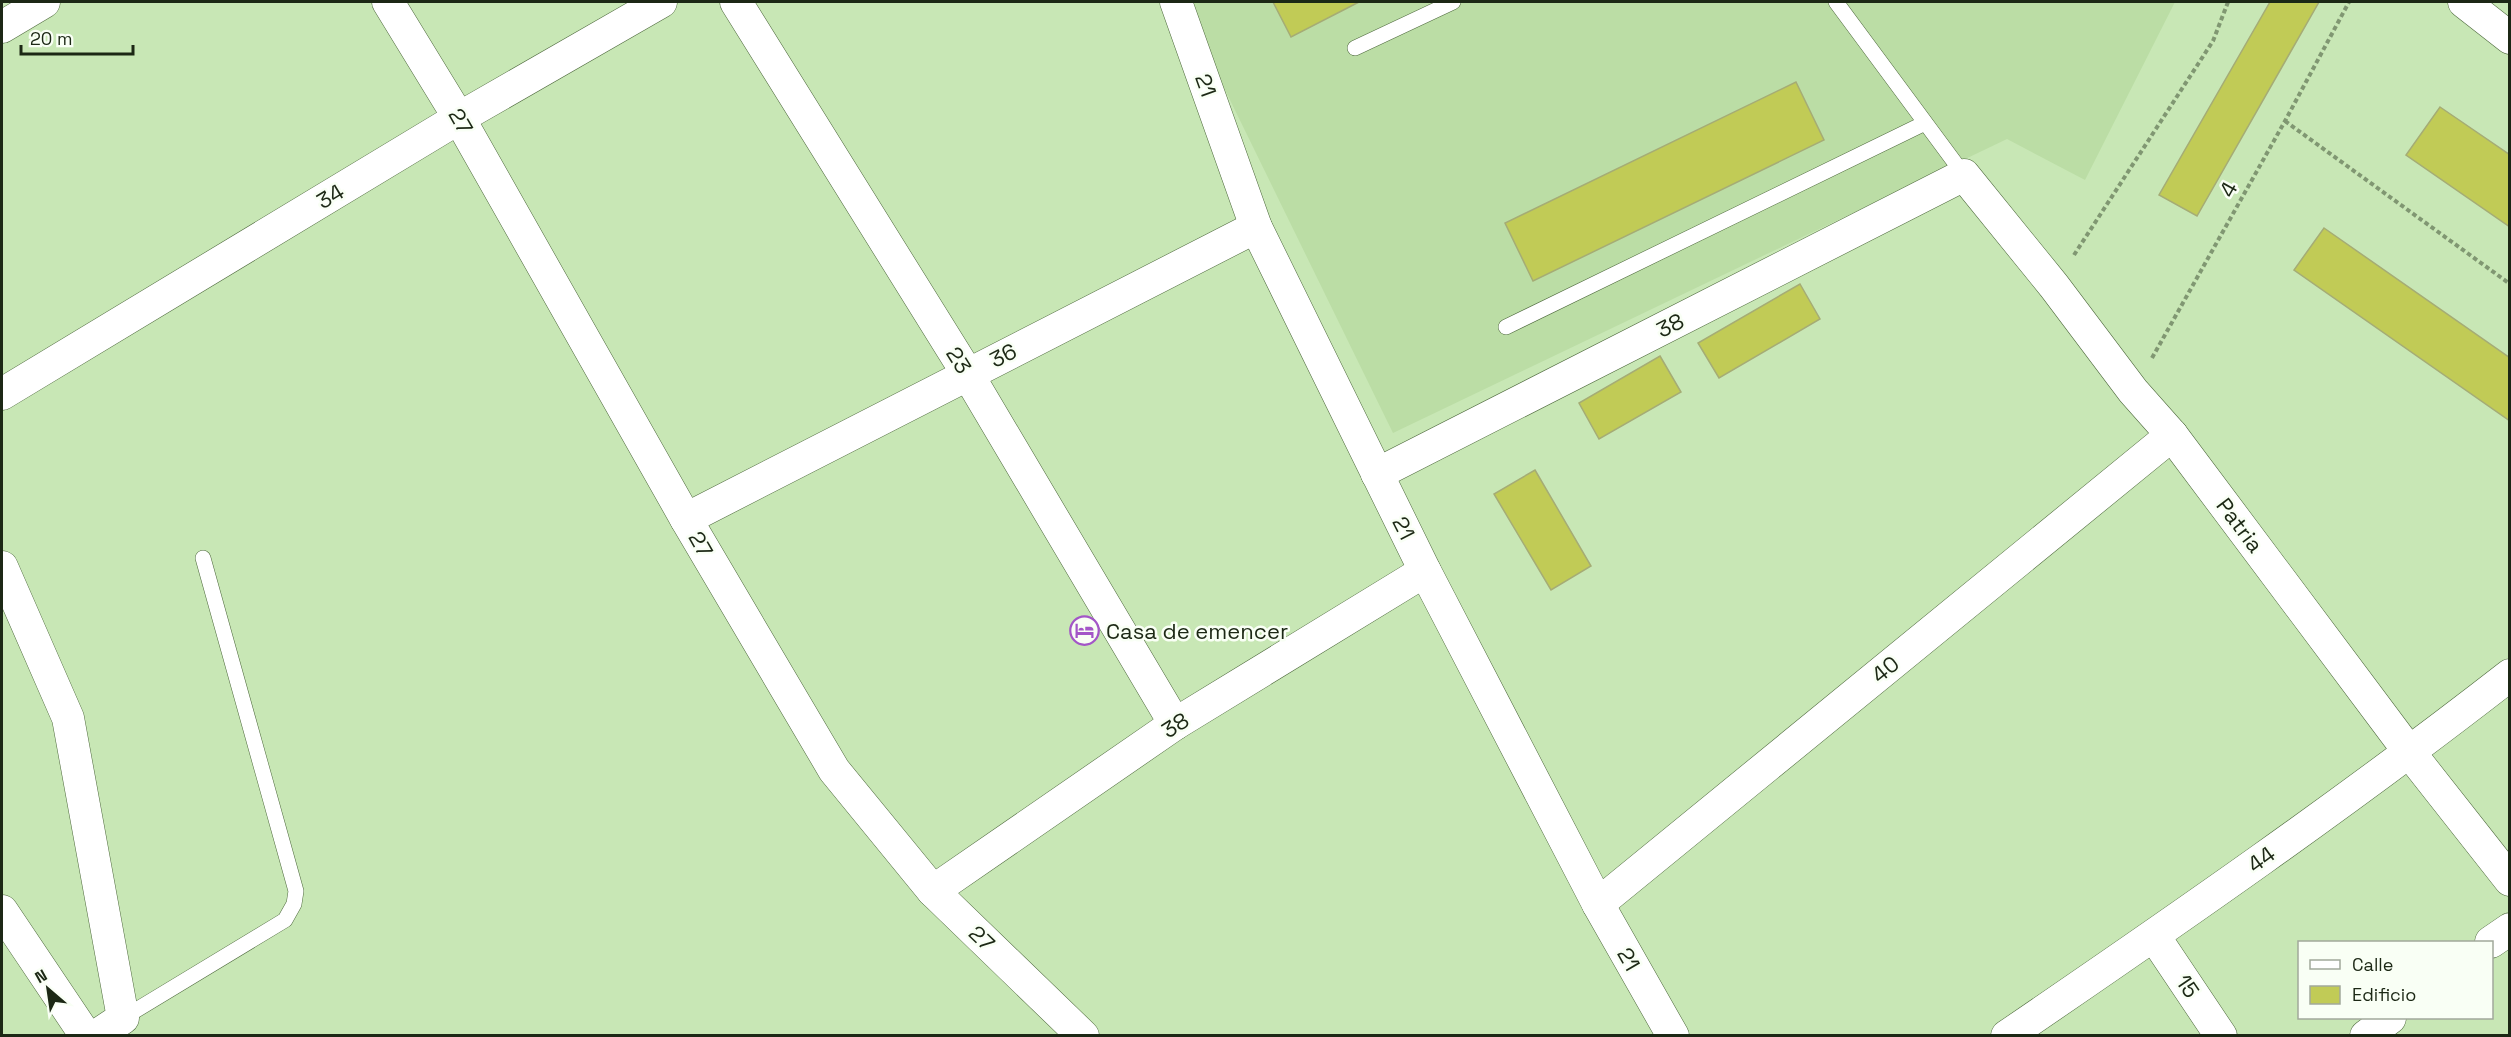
<svg xmlns="http://www.w3.org/2000/svg" width="2511" height="1037" font-family="'Space Grotesk',sans-serif">
<style>
.built{fill:#bbdda5}
.building{fill:#c1cb56;stroke:#a5ac75;stroke-width:1.5}
.lines{fill:none;stroke-linecap:round;stroke-linejoin:round}
.service-casing{stroke:#4e693d;stroke-width:16}
.minor-casing{stroke:#4e693d;stroke-width:33}
.path{stroke:#809772;stroke-width:4;stroke-dasharray:4.5 3;stroke-linecap:butt}
.service{stroke:#fff;stroke-width:15}
.minor{stroke:#fff;stroke-width:32}
.labels{text-anchor:middle;stroke-width:5;stroke-linejoin:round;paint-order:stroke}
.street-label{font-size:22px;fill:#1c2815;stroke:#f9fff5}
.poi-label{font-size:22px;fill:#1c2815;stroke:#f9fff5;text-anchor:start}
</style>
<rect width="100%" height="100%" fill="#c8e7b5"/>
<path class="built" d="M1182,2H2175L2085,180L2007,139L1393,433Z"/>
<g class="building">
<path d="M1273,2H1359L1291,37Z"/>
<path d="M2270,2H2319L2197,216L2159,195Z"/>
<path d="M1796,82L1824,140L1533,281L1505,223Z"/>
<path d="M2440,107L2510,155V227L2406,155Z"/>
<path d="M2324,228L2510,358V421L2294,270Z"/>
<path d="M1800,284L1820,319L1719,378L1698,343Z"/>
<path d="M1660,356L1681,392L1599,439L1579,403Z"/>
<path d="M1535,470L1591,566L1551,590L1494,494Z"/>
</g>
<g class="lines">
<defs>
<g id="service">
<path d="M1836,2L1964,175"/>
<path d="M1355,48L1453,2"/>
<path d="M1506,327L1925,123"/>
<path d="M123,1018L285,920L294,904L296,891L203,558"/>
</g>
<g id="minor">
<path d="M388,2L459,118L686,519L834,770L933,891L1083,1036"/>
<path d="M736,2L967,373L1175,724"/>
<path d="M1176,2L1256,227L1425,571L1598,904L1673,1036"/>
<path d="M2464,2L2510,38"/>
<path d="M2,27L44,2"/>
<path d="M2,394L459,118L661,2"/>
<path d="M1377,474L1964,175L2054,286L2133,391L2172,435L2410,753L2510,880"/>
<path d="M686,519L1256,227"/>
<path d="M2,567L68,718L123,1018L96,1036"/>
<path d="M933,891L1175,724L1425,571"/>
<path d="M1598,904L2172,435"/>
<path d="M2,911L86,1036"/>
<path d="M2154,936L2221,1036"/>
<path d="M2491,942L2510,929"/>
<path d="M2007,1036C2177,920 2347,802 2510,675"/>
<path d="M2366,1036L2390,1018"/>
</g>
</defs>
<use href="#service" class="service-casing"/>
<use href="#minor" class="minor-casing"/>
<g class="path">
<path d="M2285,121L2510,284"/>
<path d="M2074,255L2213,41L2228,2"/>
<path d="M2152,358L2285,121L2349,2"/>
</g>
<use href="#service" class="service"/>
<use href="#minor" class="minor"/>
</g>
<defs>
<symbol id="hotel-ring" viewBox="-11 -11 22 22"><circle r="9.5" fill="#f9fff5" stroke="#a356c7" stroke-width="1.5"/><path d="M-6-4.5h1.5V1H6V5H4.5V3h-9V5H-6ZM-4 0a1.8 1.8 0 1 1 3.6 0ZM.5 0V-2.5h3Q6-2.5 6 0Z" fill="#a356c7"/></symbol>
</defs>
<g fill-rule="evenodd">
<use href="#hotel-ring" x="1068" y="614" width="33" height="33"/>
</g>
<g class="labels">
<g class="street-label">
<text transform="translate(1206 85) rotate(70)" y="8">21</text>
<text transform="translate(461 121) rotate(60)" y="8">27</text>
<text transform="translate(2228 189) rotate(-61)" y="8">4</text>
<text transform="translate(330 196) rotate(-31)" y="8">34</text>
<text transform="translate(1670 325) rotate(-27)" y="8">38</text>
<text transform="translate(1003 355) rotate(-27)" y="8">36</text>
<text transform="translate(959 360) rotate(58)" y="8">23</text>
<text transform="translate(2240 525) rotate(53)" y="8">Patria</text>
<text transform="translate(1404 528) rotate(63)" y="8">21</text>
<text transform="translate(701 544) rotate(60)" y="8">27</text>
<text transform="translate(1885 669) rotate(-39)" y="8">40</text>
<text transform="translate(1175 725) rotate(-33)" y="8">38</text>
<text transform="translate(2261 859) rotate(-36)" y="8">44</text>
<text transform="translate(982 938) rotate(44)" y="8">27</text>
<text transform="translate(1629 959) rotate(60)" y="8">21</text>
<text transform="translate(2188 986) rotate(56)" y="8">15</text>
</g>
<g class="poi-label">
<text x="1106" y="639">Casa de emencer</text>
</g>
</g>
<rect width="2511" height="1037" fill="none" stroke="#1c2815" stroke-width="6"/>
<rect x="2298" y="941" width="195" height="78" fill="#f9fff5" stroke="#a1a99b" stroke-width="1.5"/>
<rect x="2310" y="960" width="30" height="9" fill="#ffffff" stroke="#a1a99b" stroke-width="1.5"/>
<text x="2352" y="971" font-size="18" fill="#1c2815">Calle</text>
<rect x="2310" y="986" width="30" height="18" fill="#c1cb56" stroke="#a1a99b" stroke-width="1.5"/>
<text x="2352" y="1001" font-size="18" fill="#1c2815">Edificio</text>
<g transform="translate(48 989) rotate(331)" stroke="#f9fff5" stroke-width="4.5" paint-order="stroke">
<path d="M0-4.5L10 22L0 15L-10 22Z" fill="#1c2815"/>
<text y="-9" font-size="16" font-weight="bold" text-anchor="middle" fill="#1c2815">N</text>
</g>
<path d="M21 45v9h112v-9" fill="none" stroke="#1c2815" stroke-width="3"/>
<text x="30" y="45" font-size="18" fill="#1c2815" stroke="#f9fff5" stroke-width="4.5" paint-order="stroke">20 m</text>
</svg>
